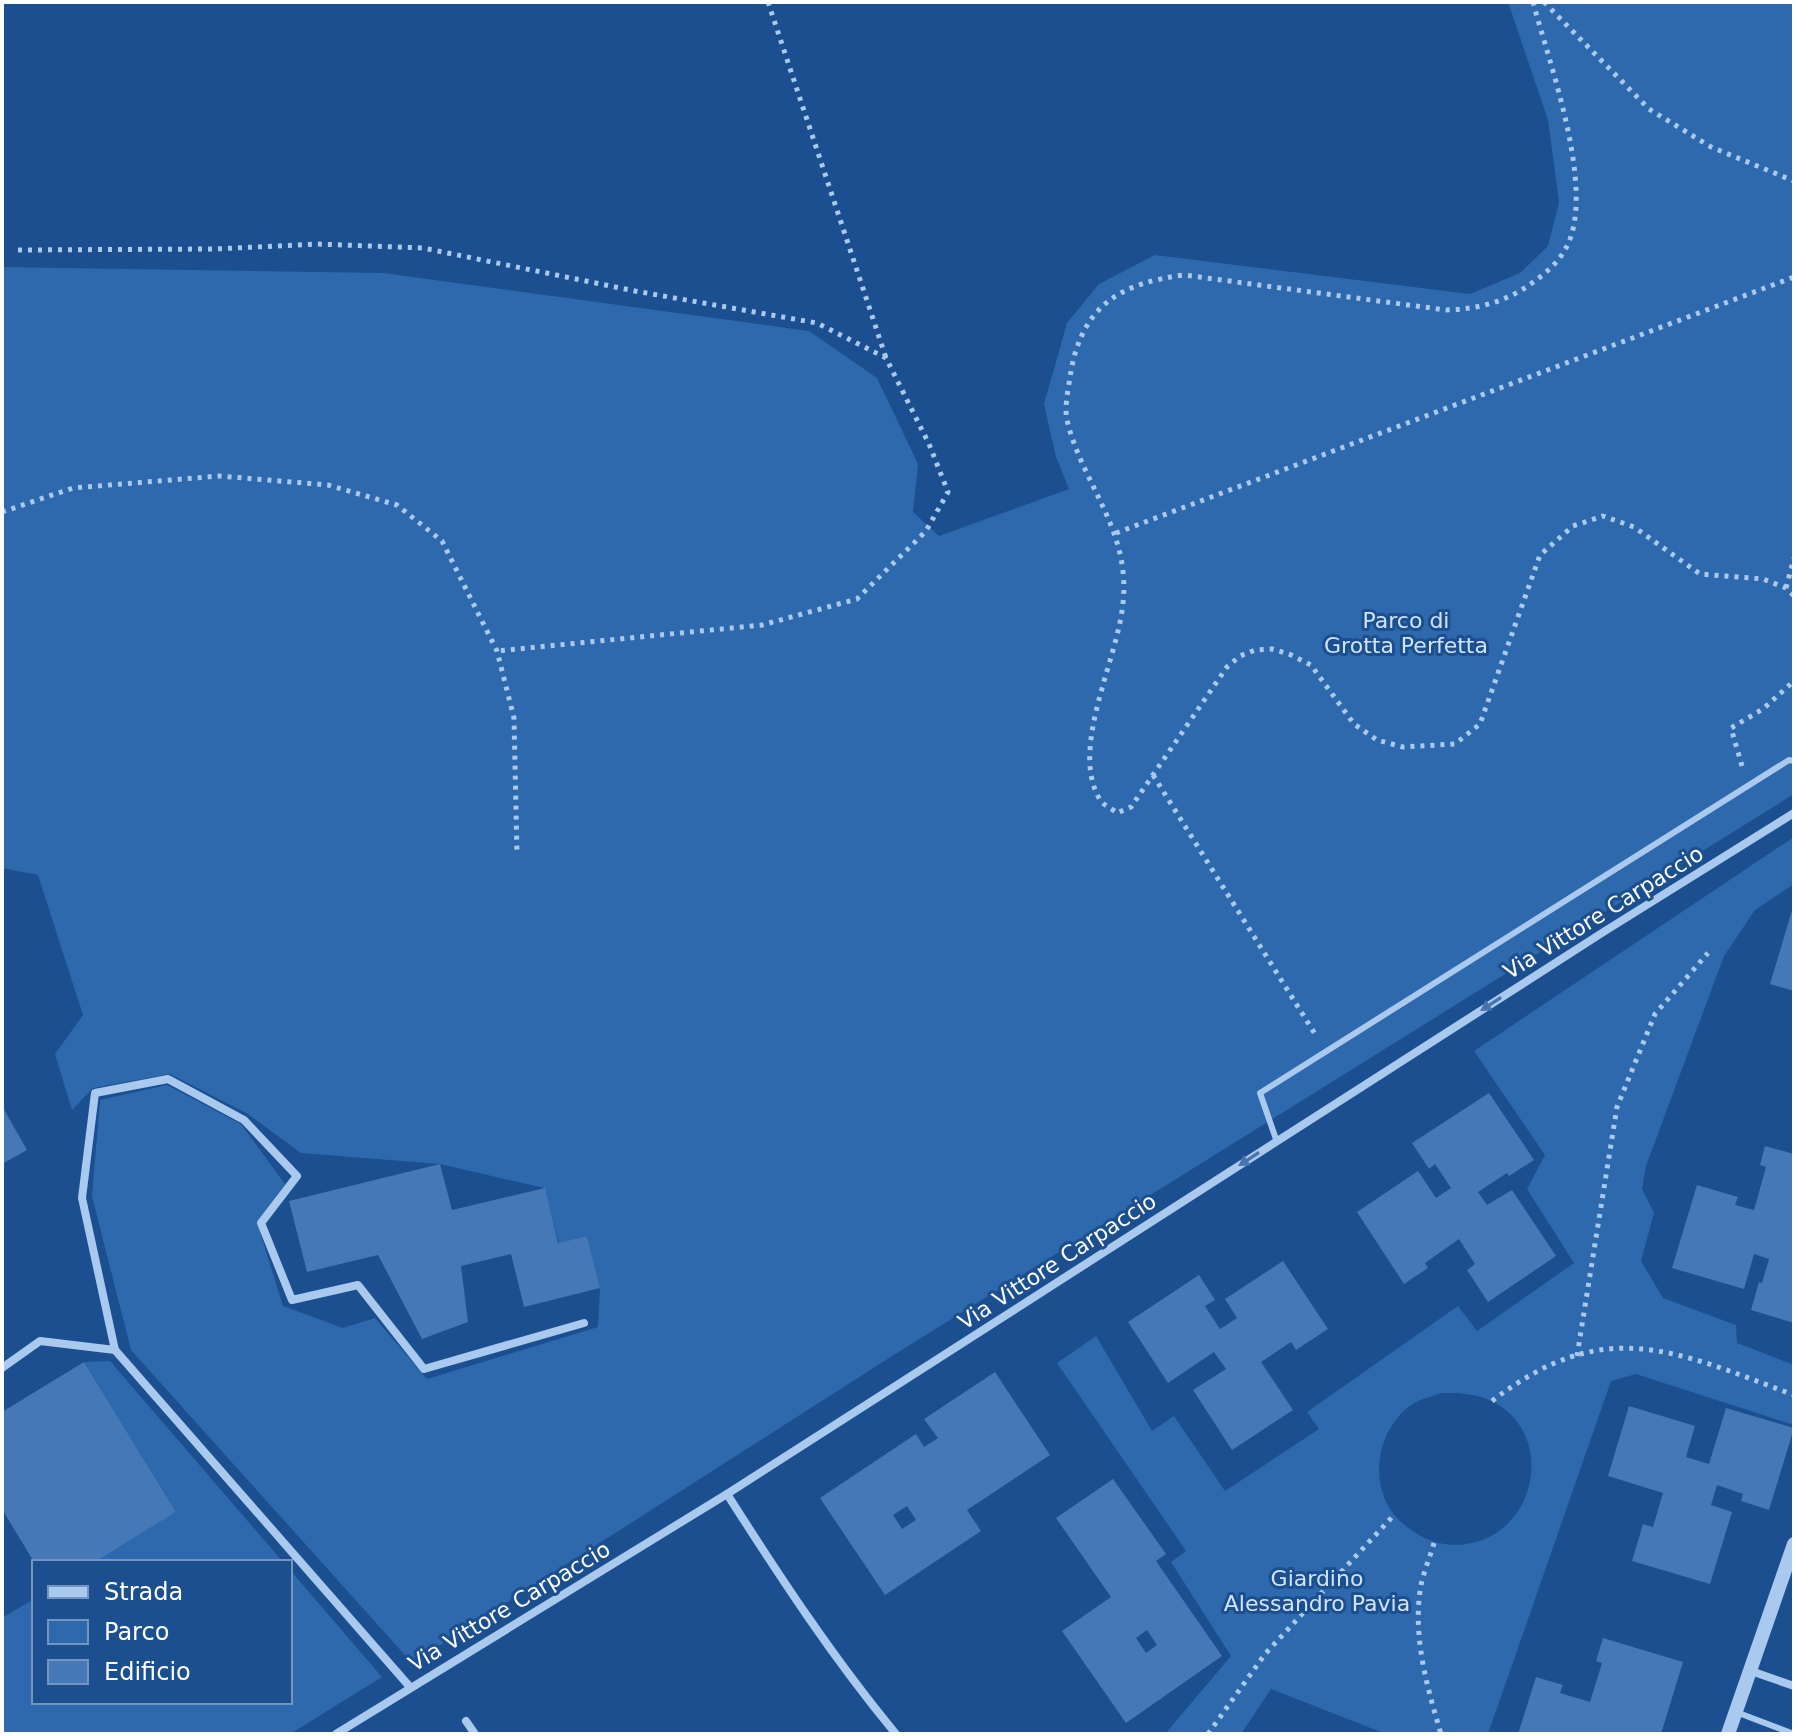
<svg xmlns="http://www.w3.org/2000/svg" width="1796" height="1736" font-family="'DejaVu Sans',sans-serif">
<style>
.green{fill:#2e69ad;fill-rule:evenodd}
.building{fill:#4478b7;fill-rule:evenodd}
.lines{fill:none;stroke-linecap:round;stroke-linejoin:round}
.path{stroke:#a9c9ee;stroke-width:5;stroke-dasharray:4 6;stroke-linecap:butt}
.service{stroke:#a9c9ee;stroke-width:6}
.minor{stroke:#a9c9ee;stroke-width:8}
.tertiary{stroke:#a9c9ee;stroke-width:14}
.oneway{fill:#4674ac}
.labels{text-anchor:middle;stroke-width:6;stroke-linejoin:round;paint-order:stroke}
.park-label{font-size:22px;fill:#cfe3fa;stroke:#1b4f8f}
.street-label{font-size:22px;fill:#fff;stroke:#1b4f8f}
</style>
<rect width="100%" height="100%" fill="#1b4f8f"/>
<g class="green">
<path d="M1508,2H1794V794L889,1358L412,1663L131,1350L92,1196L100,1100L167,1085L241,1124L285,1184L257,1222L283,1306L343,1328L375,1318L427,1379L598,1327L600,1288L587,1236L559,1243L544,1188L440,1164L301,1153L248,1114L170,1074L93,1088L72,1110L55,1054L83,1015L38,875L2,868V267L383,273L809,331L877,378L918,464L913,512L939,536L1069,489L1056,457L1044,404L1067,323L1099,284L1155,255L1470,294L1520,273L1548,246L1559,202L1548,120Z"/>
<path d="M1794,837V884L1755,910L1724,956L1646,1166L1642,1189L1654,1213L1641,1261L1663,1298L1736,1325L1737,1343L1794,1365V1425L1636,1374L1611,1381L1488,1734H1386L1271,1689L1241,1734H1165L1231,1656L1171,1562L1186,1551L1057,1363L1096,1336L1152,1431L1174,1416L1225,1491L1319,1429L1307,1412L1458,1306L1477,1331L1574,1263L1527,1189L1545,1155L1474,1051ZM1441,1393C1458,1393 1473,1393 1489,1400C1555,1429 1540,1528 1472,1543C1444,1549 1421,1540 1400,1521C1365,1488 1376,1423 1418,1401C1425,1398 1434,1396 1441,1393Z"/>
<path d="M110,1361L283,1562H95L176,1512L84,1362Z"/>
<path d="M290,1570L382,1677L290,1734H2V1618L34,1599V1702H290Z"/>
</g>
<g class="building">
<path d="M1793,907H1794V991L1770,984Z"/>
<path d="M1489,1093L1534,1160L1509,1176L1507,1173L1478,1192L1487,1205L1512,1190L1556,1256L1488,1302L1467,1270L1475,1264L1459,1239L1425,1263L1428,1268L1404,1284L1357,1212L1418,1171L1436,1198L1451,1188L1435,1164L1429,1169L1412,1143Z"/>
<path d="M2,1106L27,1150L2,1164Z"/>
<path d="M1765,1146L1794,1154V1240L1792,1249H1794V1323L1751,1310L1759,1282L1762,1283L1769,1259L1754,1254L1744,1289L1672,1268L1697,1185L1738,1197L1735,1205L1754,1210L1766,1167L1760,1165Z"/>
<path d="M440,1164L452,1210L545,1188L558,1243L587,1236L600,1288L524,1307L511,1254L461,1266L468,1322L422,1339L378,1255L307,1272L289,1201Z"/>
<path d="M1283,1261L1328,1329L1296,1350L1291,1342L1261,1362L1293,1410L1232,1450L1193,1390L1226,1369L1214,1352L1168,1383L1128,1322L1199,1275L1215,1300L1205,1306L1220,1329L1237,1318L1225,1299Z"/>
<path d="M84,1362L176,1512L95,1562H34L2,1509V1412Z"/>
<path d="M995,1372L1050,1455L967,1510L981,1531L885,1595L820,1498L916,1434L924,1447L938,1438L924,1419ZM907,1506L916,1520L902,1529L893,1515Z"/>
<path d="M1629,1406L1695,1426L1686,1457L1709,1464L1726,1408L1794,1428L1769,1510L1741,1501L1743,1494L1717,1485L1711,1505L1732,1512L1710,1584L1632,1561L1643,1524L1653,1527L1663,1493L1608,1476Z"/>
<path d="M1113,1479L1166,1554L1156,1561L1222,1656L1126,1723L1062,1631L1111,1597L1056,1518ZM1147,1630L1157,1645L1146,1653L1136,1638Z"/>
<path d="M1603,1638L1683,1662L1661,1734H1518L1536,1677L1563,1685L1560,1693L1590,1702L1602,1663L1596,1661Z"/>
</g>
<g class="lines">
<g class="path">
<path d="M768,2L886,358"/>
<path d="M1533,2C1549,63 1597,191 1566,248C1558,263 1546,273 1532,283C1506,302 1478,309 1446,310L1184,275C1121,283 1083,305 1071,371C1069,386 1064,405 1067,420C1082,484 1131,530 1123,603C1118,659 1070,747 1099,798C1102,805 1111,808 1117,813L1131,807L1227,667L1240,656L1255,650L1272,649L1289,654L1311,665L1354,724L1377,740L1403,747L1455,744L1480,724L1540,555L1573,526L1603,516L1634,527L1700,574L1763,579L1786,588L1794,596"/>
<path d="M1544,2L1649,109L1711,147L1794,181"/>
<path d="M18,250L215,249L316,244L423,248L635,291L817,323L886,358L929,444L948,492L926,531L857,599L762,625L497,651"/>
<path d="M2,512L73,488L219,476L328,485L397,505L442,541L497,651L514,718L517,855"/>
<path d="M1116,533L1794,277"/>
<path d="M1786,588L1794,558"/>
<path d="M1742,766L1731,728L1763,709L1794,681"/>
<path d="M1153,775L1315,1034"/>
<path d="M1577,1356L1617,1107L1655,1014L1708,953"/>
<path d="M1492,1401C1605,1314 1675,1351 1794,1395"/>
<path d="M1434,1543C1430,1557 1424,1571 1421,1585C1412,1635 1427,1687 1441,1734"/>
<path d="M1208,1734L1265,1654L1394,1515"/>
</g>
<g class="service">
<path d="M1277,1142L1260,1093L1789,760L1794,761"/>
<path d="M1736,1712L1794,1734"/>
</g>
<g class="minor">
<path d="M2,1368L40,1341L115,1350"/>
<path d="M727,1494C780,1577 833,1658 896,1734"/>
<path d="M1751,1671L1794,1686"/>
<path d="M410,1687L115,1350L82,1198L95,1093L168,1079L244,1120L297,1176L261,1223L292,1300L358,1285L424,1369L584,1323"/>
<path d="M466,1721L475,1734"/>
<path d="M336,1734L727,1494L1605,931L1794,813"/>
</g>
<path class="tertiary" d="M1728,1734L1794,1544"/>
</g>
<defs><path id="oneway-solid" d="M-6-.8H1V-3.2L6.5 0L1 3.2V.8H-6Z" transform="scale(2)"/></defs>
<g class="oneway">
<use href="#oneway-solid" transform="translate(1491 1004) rotate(147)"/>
<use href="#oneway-solid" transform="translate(1249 1159) rotate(147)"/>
</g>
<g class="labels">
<g class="park-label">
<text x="1406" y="628">Parco di<tspan x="1406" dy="25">Grotta Perfetta</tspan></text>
<text x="1317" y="1586">Giardino<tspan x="1317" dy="25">Alessandro Pavia</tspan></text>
</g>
<g class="street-label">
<text transform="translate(1603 912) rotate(-32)" y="8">Via Vittore Carpaccio</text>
<text transform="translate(1057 1261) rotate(-33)" y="8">Via Vittore Carpaccio</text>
<text transform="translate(509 1606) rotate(-31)" y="8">Via Vittore Carpaccio</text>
</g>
</g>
<rect width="1796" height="1736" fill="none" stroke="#ffffff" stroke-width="8"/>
<rect x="32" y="1560" width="260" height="144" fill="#1b4f8f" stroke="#7695bc" stroke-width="2"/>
<rect x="48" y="1586" width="40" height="12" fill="#a9c9ee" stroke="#7695bc" stroke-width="2"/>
<text x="104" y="1600" font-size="24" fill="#ffffff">Strada</text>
<rect x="48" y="1620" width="40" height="24" fill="#2e69ad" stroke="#7695bc" stroke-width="2"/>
<text x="104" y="1640" font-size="24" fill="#ffffff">Parco</text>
<rect x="48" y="1660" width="40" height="24" fill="#4478b7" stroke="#7695bc" stroke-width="2"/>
<text x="104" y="1680" font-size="24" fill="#ffffff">Edificio</text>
</svg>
